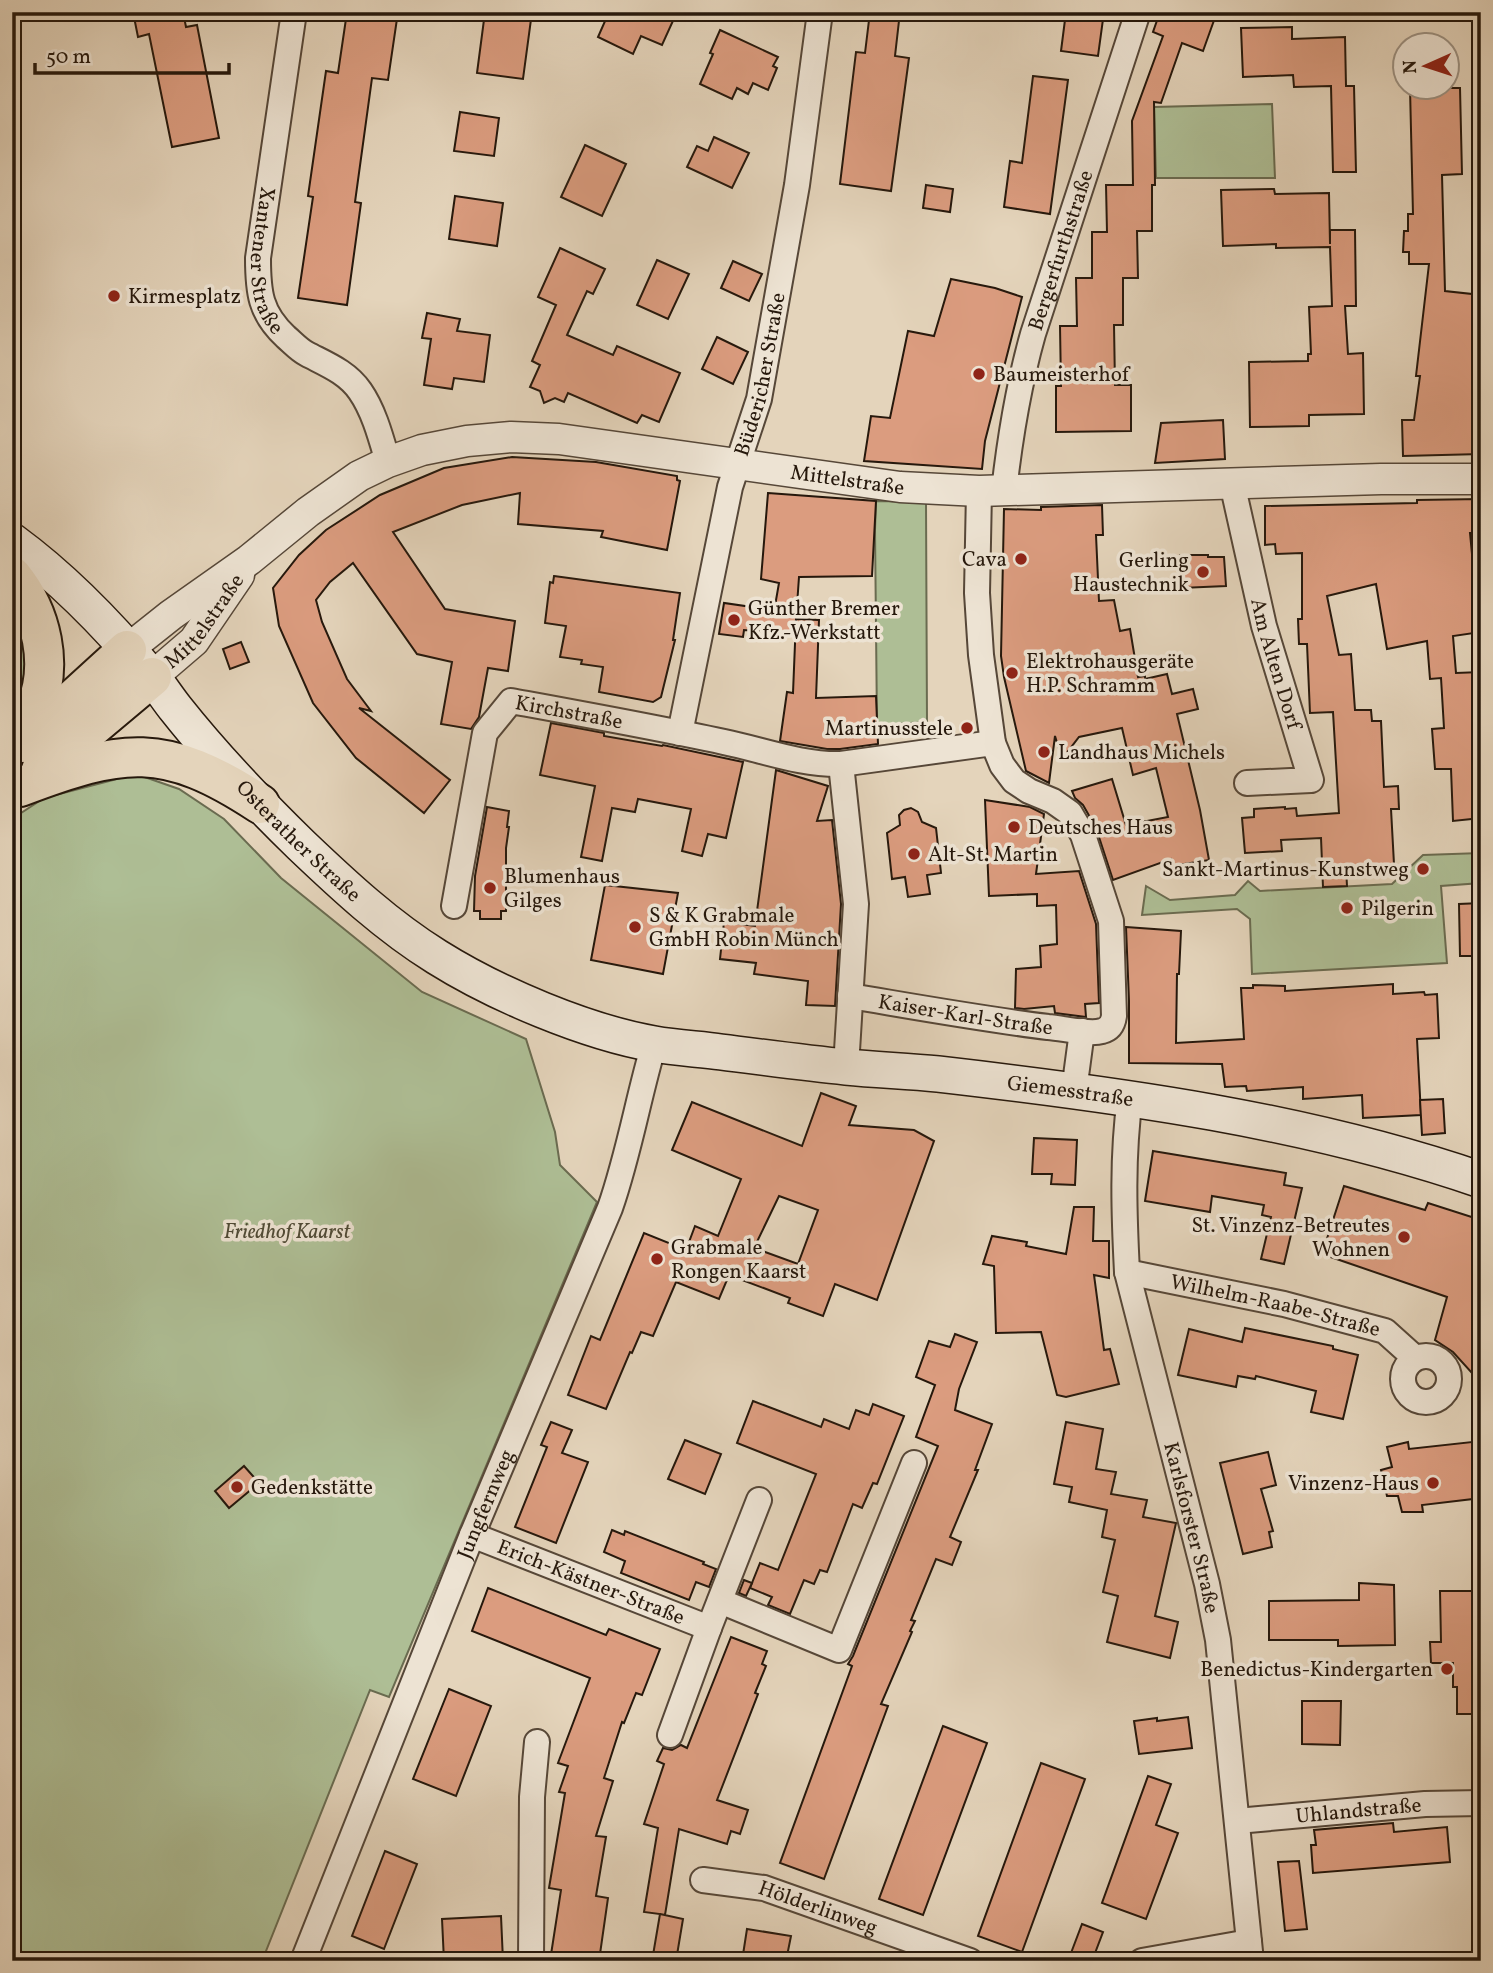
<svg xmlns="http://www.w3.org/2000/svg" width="1493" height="1973" font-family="Vollkorn,serif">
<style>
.green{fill:#aebe95;stroke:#6a6b50;stroke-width:2}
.building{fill:#db9c7f;stroke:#26180c;stroke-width:2;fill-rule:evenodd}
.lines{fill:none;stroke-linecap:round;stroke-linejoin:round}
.minor-casing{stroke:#564738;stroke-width:28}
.tertiary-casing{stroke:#564738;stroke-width:33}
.secondary-casing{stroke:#26180c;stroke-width:38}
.motorway-casing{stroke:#26180c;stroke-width:42}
.minor{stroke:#ede3d3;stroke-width:24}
.tertiary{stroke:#ede3d3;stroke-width:30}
.secondary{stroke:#ede3d3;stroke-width:35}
.motorway{stroke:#e4d4bb;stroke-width:38}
.poi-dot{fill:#8f2418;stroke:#ede3d3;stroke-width:2.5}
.labels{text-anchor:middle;stroke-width:7;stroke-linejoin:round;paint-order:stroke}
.street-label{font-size:21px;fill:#26180c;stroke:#ede3d3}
.poi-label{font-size:21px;fill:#26180c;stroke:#ede3d3;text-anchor:start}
.park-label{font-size:21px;font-style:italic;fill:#4f4a35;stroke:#ede3d3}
</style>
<rect width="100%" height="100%" fill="#e4d4bb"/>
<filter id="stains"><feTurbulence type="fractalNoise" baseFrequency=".00286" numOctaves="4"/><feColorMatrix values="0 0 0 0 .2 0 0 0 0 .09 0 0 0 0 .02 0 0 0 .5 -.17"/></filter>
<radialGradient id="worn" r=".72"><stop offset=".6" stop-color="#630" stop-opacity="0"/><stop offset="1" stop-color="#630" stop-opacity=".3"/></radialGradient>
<g class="green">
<path d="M1272,104L1275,178H1156L1154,107Z"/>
<path d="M876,501L926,502L927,722L877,725L875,530Z"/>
<path d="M12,596L22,610L30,687L12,724Z"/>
<path d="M136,774L179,789L224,819L281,878L422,992L526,1039L555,1132L560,1165L597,1202L389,1697L370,1690L262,1961H12V819L44,798Z"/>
<path d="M1481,853V883L1441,886L1447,963L1252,974L1250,919L1237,909L1142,915L1146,886L1170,900L1235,895L1248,881L1260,891L1392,884L1423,855Z"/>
</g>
<g class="building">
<path d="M133,12H183L186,27L197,25L219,138L172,147L149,34L138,37Z"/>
<path d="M347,12H398L388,80L372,78L355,202L361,203L347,305L298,298L313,197L308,196L326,71L338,73Z"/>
<path d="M485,12H532L523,79L477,73Z"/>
<path d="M609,12H677L662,45L641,36L633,54L598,37Z"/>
<path d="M870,12H900L895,56L909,58L891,191L840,184L856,52L865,53Z"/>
<path d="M1066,12H1104L1098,56L1061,51Z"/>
<path d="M1160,12H1217L1203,51L1182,43L1161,103L1154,102L1155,185H1152V231H1137L1138,278H1123V325H1114L1115,385H1131V431L1056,432V386H1061L1060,326H1077L1076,278H1092V232H1107L1106,185H1133L1132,121L1163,36L1153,32Z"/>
<path d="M1292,27V39L1345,37L1346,86H1354L1356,172H1333L1331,86L1294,87L1293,75L1243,77L1241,28Z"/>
<path d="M720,30L778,57L773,66L777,68L768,90L753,83L748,94L737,88L732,99L700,84L713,54L710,53Z"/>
<path d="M1033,76L1068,80L1050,214L1004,207L1010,161L1022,163Z"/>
<path d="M1410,88H1460L1462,174L1442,175L1445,291L1481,295V360L1479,382L1481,398V454L1403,456L1402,420H1414L1420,376H1416L1429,264H1409V252H1403L1404,231H1408V214H1413Z"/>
<path d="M460,112L499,118L494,156L454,151Z"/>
<path d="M714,137L749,153L732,188L687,167L697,146L708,151Z"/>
<path d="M585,145L626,164L602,216L561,197Z"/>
<path d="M926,185L953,189L950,212L923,208Z"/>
<path d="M1274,189L1275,194L1329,193L1330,244V230H1355L1356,306H1345L1348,354L1363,353L1364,414L1309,415V426L1250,427L1249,362L1308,361V354H1311L1309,307L1332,306L1330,247L1276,248V244L1223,246L1221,190Z"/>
<path d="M455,196L503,203L497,246L449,239Z"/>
<path d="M560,248L605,269L593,294L587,291L567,335L613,355L617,346L680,373L659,422L642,415L637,423L568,393L564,402L555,398L544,403L540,391L530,387L540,365L532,361L556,305L538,297Z"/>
<path d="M657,260L689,274L668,319L637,305Z"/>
<path d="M733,261L762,274L749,301L721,288Z"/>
<path d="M951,279L995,288L1022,297L985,441L982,469L864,461L871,416L890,418L908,331L934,336Z"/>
<path d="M427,313L460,319L457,331L490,335L484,382L454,378L452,389L424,385L431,339L422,338Z"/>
<path d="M717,337L748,352L733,384L702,369Z"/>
<path d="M1223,420L1225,459L1155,463L1161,423Z"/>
<path d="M512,457L596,462L677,476V480L680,481L667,550L601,537L603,531L518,524L520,493L462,505L393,532L445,609L515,621L508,671L488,668L479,717L471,729L441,724L452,662L417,654L353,563L330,582L316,600L322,622L347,679L371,711L359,708L450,780L424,813L356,758L313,703L279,626L273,588L299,555L326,530L380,495L444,468Z"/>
<path d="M768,493L876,501L872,576L799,577L795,634L744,630L743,637L719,634L724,603L759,608V604L775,606L779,583L761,579Z"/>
<path d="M1481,499V533H1470L1474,575H1481V600H1477L1481,632L1453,636L1456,673L1481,672V730H1473L1476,772H1481V818L1453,821L1451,769H1435L1432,729L1444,728L1441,678L1430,679L1427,641L1387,649L1376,584L1327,596L1339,655L1351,654L1355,710H1371L1372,721H1381L1384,787L1398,786L1399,809H1391L1394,864L1346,867L1347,886L1323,887L1321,838L1281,840L1282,851L1245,853L1242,818L1254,817V809L1285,807V809L1296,808L1297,816L1339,813L1333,712L1310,713L1307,644H1299L1298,619H1302V553L1276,554L1275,544L1265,545V506L1417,503V500Z"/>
<path d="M1102,505L1103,535H1096L1099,601L1114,600L1120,631L1130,629L1138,677L1145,676V679L1167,674L1172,694L1193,689L1198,709L1177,714L1200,810L1209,860L1172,866L1171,859L1113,880L1096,828L1083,805L1075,798L1072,791L1112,779L1126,825L1168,817L1156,768L1133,775L1122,728L1079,737L1062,759L1055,736L1049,783L1026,771L1004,677L1001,656L1004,509L1041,510V507Z"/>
<path d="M1180,555H1208V557H1224L1226,586L1181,588Z"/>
<path d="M554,576L680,593L673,640H675L661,697L653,702L599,692L603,667L581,664L582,660L560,657L566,626L545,623L550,582L553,583Z"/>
<path d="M796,619L819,620L816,698L876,696L878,744L840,749H827L780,741L787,692L793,693Z"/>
<path d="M241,642L249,662L230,669L223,649Z"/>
<path d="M551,723L604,733V736L662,746L663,745L743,762L726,838L708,834L702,856L682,851L691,809L638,799L635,812L612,808L602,861L581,857L595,786L540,775Z"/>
<path d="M776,770L828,786L817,821L832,820L841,904L835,1006L806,1005L808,981L754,974L756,963L720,959L724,922L755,926Z"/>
<path d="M985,800L1030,807L1044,814L1036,874L1079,871L1096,924L1099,1003L1085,1004L1086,1017L1055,1013L1054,1006L1024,1009L1015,1008L1016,969L1041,967L1040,946L1057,944L1056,905L1037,906V894L989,896Z"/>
<path d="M487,807L509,811L507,827H509L506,848V911H501V919H480V911H474L475,876Z"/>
<path d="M911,808L918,812L922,822L936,828L941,873L927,875L930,894L908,897L905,877L892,879L887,833L900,825L899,815L904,810Z"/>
<path d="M605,885L678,893L663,974L591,960Z"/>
<path d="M1481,903V956H1460L1459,904Z"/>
<path d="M1126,927L1181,931L1179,974H1177L1176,1043L1244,1039L1241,988H1253V985L1285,986V991L1393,984V994L1424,992L1425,995L1437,994L1439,1038L1417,1039L1421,1115L1363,1118L1362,1095L1303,1099V1087L1247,1091L1246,1086L1225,1087L1222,1064L1129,1063V1001Z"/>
<path d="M821,1093L856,1106L849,1125L914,1130L934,1141L877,1300L835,1284L823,1316L788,1303L790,1298L729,1275L719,1299L676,1282L653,1336L641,1332L632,1353L630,1352L606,1409L568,1395L591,1336L600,1340L644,1233L686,1250L695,1226L718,1236L741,1179L672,1150L692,1102L802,1146ZM779,1196L818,1210L798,1264L754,1248Z"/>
<path d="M1443,1099L1445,1133L1422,1135L1420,1100Z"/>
<path d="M1034,1138L1077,1140L1075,1185L1051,1184L1052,1174H1032Z"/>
<path d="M1153,1151L1286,1173L1284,1185L1302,1188L1284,1264L1261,1259L1271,1217L1262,1215L1264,1205L1212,1196L1210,1212L1145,1201Z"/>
<path d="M1344,1186L1425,1210L1428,1203L1481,1220V1383L1453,1352L1435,1340L1447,1297L1322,1254Z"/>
<path d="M1074,1207H1094L1093,1241H1109V1278L1094,1275L1104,1350L1110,1349L1119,1384L1066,1397L1057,1395L1041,1332L996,1333L994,1266L983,1264L992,1236L1027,1242L1026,1246L1066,1254Z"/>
<path d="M1245,1328L1333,1346V1349L1358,1355L1343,1419L1311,1412L1316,1391L1256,1376L1255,1379L1238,1376L1236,1387L1178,1375L1189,1329L1242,1342Z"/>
<path d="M955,1334L977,1342L959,1389L955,1410L992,1424L975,1470H978L950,1537L961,1542L952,1565L936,1559L911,1620L915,1621L910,1631L912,1632L881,1704L888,1706L824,1879L780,1863L852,1666L848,1664L853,1656L938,1446L916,1437L935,1385L916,1377L929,1341L950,1347Z"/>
<path d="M753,1401L821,1427L824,1419L849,1429L856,1410L869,1415L873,1404L904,1416L877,1484L873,1483L862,1508L853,1504L827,1572L820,1570L814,1584L804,1580L790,1614L768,1605L772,1597L750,1588L760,1563L778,1570L816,1474L737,1443Z"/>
<path d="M551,1422L572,1430L562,1453L588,1462L556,1543L515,1527L547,1447L541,1445Z"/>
<path d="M1066,1422L1103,1429L1096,1469L1116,1472L1111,1494L1147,1500L1143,1517L1176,1523L1155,1616L1178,1622L1170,1658L1107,1642L1118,1596L1103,1592L1115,1540L1102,1537L1107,1510L1069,1502L1072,1487L1054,1484Z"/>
<path d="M685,1440L721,1454L705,1494L668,1479Z"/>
<path d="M1481,1441V1498L1422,1505L1423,1512H1402L1398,1496H1387L1381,1470L1392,1467L1387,1447L1408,1442L1409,1449Z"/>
<path d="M1268,1452L1276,1485L1261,1489L1273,1531L1269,1532L1272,1547L1243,1554L1220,1463Z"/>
<path d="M244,1466L259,1483L229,1508L215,1491Z"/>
<path d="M612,1530L624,1535L625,1531L704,1562L703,1564L716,1569L709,1587L696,1582L689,1600L621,1573L625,1561L604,1552Z"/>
<path d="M744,1580L752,1583L746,1596L739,1593Z"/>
<path d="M1359,1583L1394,1585L1395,1645L1338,1646V1640H1269V1601L1359,1600Z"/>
<path d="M488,1588L606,1635L609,1629L660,1649L642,1695L636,1693L624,1723L622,1722L604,1778L613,1781L596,1836L606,1837L596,1896L608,1898L599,1961H550L561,1890L549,1888L565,1793L559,1792L568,1766L558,1763L590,1678L472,1631Z"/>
<path d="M1440,1591H1481V1714H1457V1687H1453V1663H1431L1430,1642H1441Z"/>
<path d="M731,1637L767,1651L762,1664L766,1666L755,1693L758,1694L717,1800L748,1810L740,1834L731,1831L727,1844L679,1829L665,1915L660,1914L683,1919L676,1961H652L660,1914L644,1912L658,1828L644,1824L664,1764L657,1761L663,1748L672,1750L681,1745L687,1748Z"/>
<path d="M449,1689L491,1706L456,1796L413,1779Z"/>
<path d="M1302,1701H1341L1340,1745L1302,1744Z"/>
<path d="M1188,1717L1192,1748L1139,1754L1134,1721L1157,1718V1721Z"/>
<path d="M943,1726L987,1743L923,1915L879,1899Z"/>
<path d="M1041,1763L1085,1779L1022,1952L978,1936Z"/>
<path d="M1148,1776L1171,1784L1156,1825L1178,1833L1146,1919L1102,1903Z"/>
<path d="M1393,1823L1394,1832L1447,1827L1450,1862L1313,1873L1311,1845H1316L1314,1830Z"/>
<path d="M385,1851L417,1864L384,1949L352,1936Z"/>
<path d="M1299,1861L1307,1929L1285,1931L1278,1862Z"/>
<path d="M501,1916L503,1961H444L442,1919Z"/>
<path d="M1082,1924L1103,1932L1092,1961H1068Z"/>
<path d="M747,1929L791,1936L786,1961H742Z"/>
</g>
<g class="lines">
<defs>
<g id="minor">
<path id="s1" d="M294,12L258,258C258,292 260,313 286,337C293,343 299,350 307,354C326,364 347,372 360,391C374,411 381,438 388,462"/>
<path id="s2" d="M1232,483L1264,626L1311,780L1247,783"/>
<path id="s3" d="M1004,491C1010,437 1018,387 1033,334L1138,12"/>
<path id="s4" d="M680,733L730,487L759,399L797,185L820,12"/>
<path d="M841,764L856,904L846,1067"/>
<path id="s5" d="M454,906L485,733L511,701C582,714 654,727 724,742C763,750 801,765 841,764L993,743"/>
<path id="s6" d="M850,996C916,1007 982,1019 1048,1027C1063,1028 1089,1035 1102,1031C1110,1029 1113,1023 1114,1016L1111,921L1083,835L1070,813L1053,801L1029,791L1014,781L1002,765L993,743L981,655L977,593L979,491"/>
<path d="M1074,1091L1082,1031"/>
<path id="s7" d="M1130,1098C1122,1156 1124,1214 1127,1272L1207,1584L1218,1640L1251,1961"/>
<path id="s8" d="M1127,1272L1284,1304L1385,1331L1415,1358"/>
<circle cx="1426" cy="1379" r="23"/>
<path id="s9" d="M472,1535L709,1628L759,1500"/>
<path d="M720,1601L839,1650L914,1463"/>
<path d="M670,1735L709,1628"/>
<path id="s10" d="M1237,1821L1425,1804L1481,1803"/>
<path id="s11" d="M703,1880L764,1888L970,1961"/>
<path id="s12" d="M303,1961L472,1535L610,1208C629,1154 638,1098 654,1044"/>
<path d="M531,1961L532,1797L537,1742"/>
<path d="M1142,1961L1249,1942"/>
</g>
<g id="tertiary">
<path id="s13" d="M127,650L171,615L249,560L308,512L359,476L388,462L422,450L467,441L511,437L559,439L900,487L979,491L1381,479H1481"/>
<path id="s14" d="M152,677L194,641L239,575"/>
</g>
<g id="secondary">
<path id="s15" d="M12,541C64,579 110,627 151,676C160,686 167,698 176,709C214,757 257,802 301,845C343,885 387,926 437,957C496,994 586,1032 654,1044C676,1048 699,1049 721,1052C762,1057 804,1063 846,1067C877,1070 907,1071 938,1074C1121,1095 1306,1120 1481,1180"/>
</g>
<g id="motorway">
<path d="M12,576C42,613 54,665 35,709C30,722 21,735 12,746"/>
<path d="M25,743L127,650"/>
<path d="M41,770L152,677"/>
<path d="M20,787C123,748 164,741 260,804"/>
</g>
</defs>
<use href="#minor" class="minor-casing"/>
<use href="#tertiary" class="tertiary-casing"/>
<use href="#secondary" class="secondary-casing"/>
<use href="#motorway" class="motorway-casing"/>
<use href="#minor" class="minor"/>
<use href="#tertiary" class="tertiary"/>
<use href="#secondary" class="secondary"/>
<use href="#motorway" class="motorway"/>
</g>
<g class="poi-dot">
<circle cx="114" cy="296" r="7"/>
<circle cx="979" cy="374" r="7"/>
<circle cx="1021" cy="559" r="7"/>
<circle cx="1203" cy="572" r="7"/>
<circle cx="734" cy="620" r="7"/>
<circle cx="1012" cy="673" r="7"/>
<circle cx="967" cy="728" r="7"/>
<circle cx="1044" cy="752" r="7"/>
<circle cx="1014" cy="827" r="7"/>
<circle cx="914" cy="854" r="7"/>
<circle cx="1423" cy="869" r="7"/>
<circle cx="490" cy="888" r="7"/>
<circle cx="1347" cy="908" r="7"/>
<circle cx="635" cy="927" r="7"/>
<circle cx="1404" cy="1237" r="7"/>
<circle cx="657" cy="1259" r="7"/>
<circle cx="1433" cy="1483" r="7"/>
<circle cx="237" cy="1487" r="7"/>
<circle cx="1447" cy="1669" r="7"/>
</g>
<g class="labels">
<g class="street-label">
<text dy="7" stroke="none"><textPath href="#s3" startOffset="248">Bergerfurthstraße</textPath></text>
<text dy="7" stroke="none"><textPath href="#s1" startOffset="252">Xantener Straße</textPath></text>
<text dy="7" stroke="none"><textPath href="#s4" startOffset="368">Büdericher Straße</textPath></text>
<text dy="7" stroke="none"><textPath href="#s13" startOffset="788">Mittelstraße</textPath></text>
<text dy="7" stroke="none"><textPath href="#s14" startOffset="77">Mittelstraße</textPath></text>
<text dy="7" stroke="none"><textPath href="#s2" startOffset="186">Am Alten Dorf</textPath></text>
<text dy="7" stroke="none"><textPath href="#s5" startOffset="276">Kirchstraße</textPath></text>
<text dy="7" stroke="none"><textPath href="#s15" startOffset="416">Osterather Straße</textPath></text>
<text dy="7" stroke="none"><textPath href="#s6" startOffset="117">Kaiser-Karl-Straße</textPath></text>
<text dy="7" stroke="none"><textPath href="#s15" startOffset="1251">Giemesstraße</textPath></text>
<text dy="7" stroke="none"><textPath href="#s8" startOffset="152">Wilhelm-Raabe-Straße</textPath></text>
<text dy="7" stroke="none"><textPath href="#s12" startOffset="492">Jungfernweg</textPath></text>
<text dy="7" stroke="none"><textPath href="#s7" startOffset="438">Karlsforster Straße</textPath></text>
<text dy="7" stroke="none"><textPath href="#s9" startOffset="128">Erich-Kästner-Straße</textPath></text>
<text dy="7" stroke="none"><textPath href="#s10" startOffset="122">Uhlandstraße</textPath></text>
<text dy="7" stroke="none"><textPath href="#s11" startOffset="119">Hölderlinweg</textPath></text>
</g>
<g class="poi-label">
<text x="128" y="303">Kirmesplatz</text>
<text x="993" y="381">Baumeisterhof</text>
<text x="1007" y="566" text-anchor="end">Cava</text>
<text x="1189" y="567" text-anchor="end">Gerling<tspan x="1189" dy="24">Haustechnik</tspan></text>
<text x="748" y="615">Günther Bremer<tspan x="748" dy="24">Kfz.-Werkstatt</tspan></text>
<text x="1026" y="668">Elektrohausgeräte<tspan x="1026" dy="24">H.P. Schramm</tspan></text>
<text x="953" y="735" text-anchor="end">Martinusstele</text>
<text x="1058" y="759">Landhaus Michels</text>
<text x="1028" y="834">Deutsches Haus</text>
<text x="928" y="861">Alt-St. Martin</text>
<text x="1409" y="876" text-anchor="end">Sankt-Martinus-Kunstweg</text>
<text x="504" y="883">Blumenhaus<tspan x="504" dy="24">Gilges</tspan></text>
<text x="1361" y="915">Pilgerin</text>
<text x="649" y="922">S &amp; K Grabmale<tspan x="649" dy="24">GmbH Robin Münch</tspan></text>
<text x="1390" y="1232" text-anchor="end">St. Vinzenz-Betreutes<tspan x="1390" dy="24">Wohnen</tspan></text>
<text x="671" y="1254">Grabmale<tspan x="671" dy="24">Rongen Kaarst</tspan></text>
<text x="1419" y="1490" text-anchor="end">Vinzenz-Haus</text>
<text x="251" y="1494">Gedenkstätte</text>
<text x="1433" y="1676" text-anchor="end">Benedictus-Kindergarten</text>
</g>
<g class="park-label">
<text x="287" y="1238">Friedhof Kaarst</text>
</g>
</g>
<rect width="1493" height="1973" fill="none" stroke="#e4d4bb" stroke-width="42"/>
<rect x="14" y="14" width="1465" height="1945" fill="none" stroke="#26180c" stroke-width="3.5"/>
<rect x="21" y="21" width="1451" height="1931" fill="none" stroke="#26180c" stroke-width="2"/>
<g transform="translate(1426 66) rotate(267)"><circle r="33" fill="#ede3d3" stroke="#9d9283" stroke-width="2"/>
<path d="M0-5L12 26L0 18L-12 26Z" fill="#8f2418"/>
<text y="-10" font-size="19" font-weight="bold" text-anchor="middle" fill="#26180c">N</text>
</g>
<path d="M35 63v10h194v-10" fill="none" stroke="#26180c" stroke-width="3.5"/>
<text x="46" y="63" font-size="21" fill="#26180c" stroke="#ede3d3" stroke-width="5" paint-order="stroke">50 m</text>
<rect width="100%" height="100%" filter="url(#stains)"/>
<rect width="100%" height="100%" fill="url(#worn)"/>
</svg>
